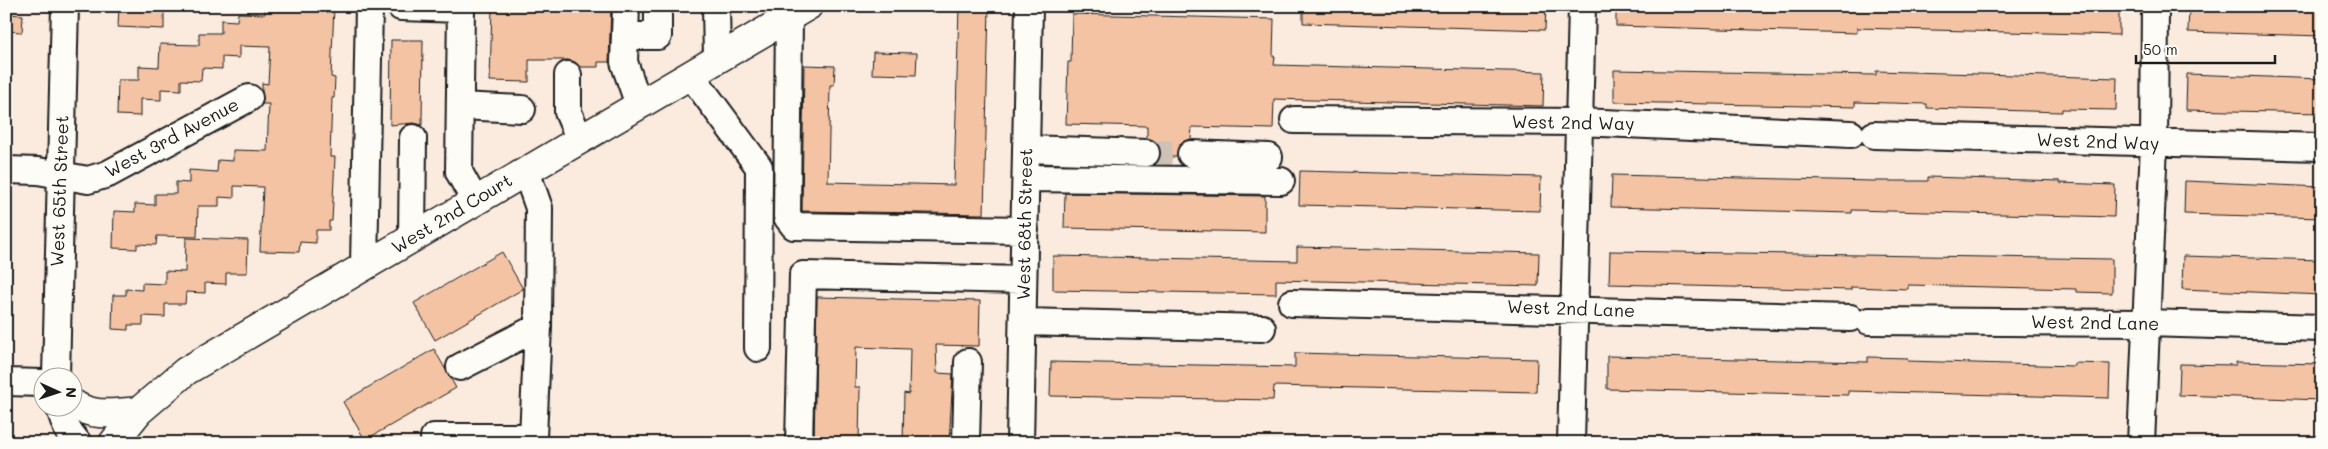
<svg xmlns="http://www.w3.org/2000/svg" width="2328" height="449" font-family="Mali,sans-serif">
<rect width="100%" height="100%" fill="#faebde"/>
<filter id="ink" filterUnits="userSpaceOnUse"><feTurbulence type="fractalNoise" baseFrequency=".02" numOctaves="2"/><feDisplacementMap in="SourceGraphic" scale="10" xChannelSelector="R" yChannelSelector="G"/><feConvolveMatrix kernelMatrix="1 2 1 2 8 2 1 2 1" color-interpolation-filters="sRGB"/></filter>
<g filter="url(#ink)">
<path fill="#f4c3a4" stroke="#1c1c1c" d="M119,6h45v23l-46,-2z
M265,6h69l-3,71 4,1 -1,20h-2l-2,59h5l-3,64h-3v9h-13v13l-16,-1 -1,10 -39,-1 3,-64 -29,-1v12l-15,-1v9h-21l-1,31 -40,-1 -1,9 -19,-1v5l-24,-1 1,-37 21,1v-8l20,1v-11h21v-12l13,1v-13l28,2 1,-12 15,1v-11l34,1 2,-47h-7v-21l6,1 2,-37 -31,-1v12l-17,-1v12l-20,-1 -1,13 -20,-1v10l-20,-1v11l-21,-1v17l-23,-1 1,-35h21v-14l20,1 1,-23 39,1v-12h22v-13l16,1 1,-8 27,1z
M492,6h119l-2,56h-11v5h-18l-5,-5 -7,-2h-39v22l-39,-1z
M959,6h30l-5,208 -182,-3 2,-146 31,1 -1,19h-4l-2,97 126,3z
M1303,6h243l-1,24 -242,-7z
M1616,6h503v29l-262,-7v5l-241,-7z
M2189,6h133v30l-134,-4z
M6,14l17,1 -1,17 -16,-1z
M1072,14l202,5 -1,38h2l-1,8 270,7 -1,34 -269,-7 -1,30 -81,-2 -1,12 -7,2 -5,5 -2,11h-17l-1,-11 -6,-6 -6,-2v-12l-81,-2 2,-62h3z
M391,40h32l-1,85 -8,-2 -24,2z
M873,52l44,1 -1,22 -44,-1z
M1614,70l262,5v-4l241,7 -1,32 -54,-1v3l-135,-4v-4l-72,-2v5l-241,-5z
M2187,74l135,5v34l-136,-3z
M1300,171l241,6 -1,34 -241,-6z
M1612,175l261,6h55v-4l132,4v2l55,2 -1,32 -262,-7v3l-241,-6z
M2185,181l137,6v31l-138,-4z
M1065,193l200,3v36l-201,-4z
M186,238l62,2 -1,33h-21v11l-21,-1v10l-19,-1 -1,12h-20v13l-22,-1v9h-15v5l-16,-1 1,-34h13v-6l16,1v-7l23,1v-13l20,1z
M1297,247l242,6 -1,33 -262,-6v14l-223,-4v-34l244,5z
M1610,251l502,8v34l-36,-1v-3l-168,-4v4l-57,-2v3l-242,-6z
M502,252l21,37 -88,51 -21,-37z
M2183,256l139,4v35l-140,-6z
M817,297l163,4 -1,45 -43,-1 1,28 16,1 -4,69h-46l1,-50 5,1 1,-45 -54,-2 -1,40h5l-1,56h-45z
M434,349l22,39 -91,52 -22,-38z
M1295,353l242,6 -1,33 -262,-6 -1,14 -223,-4 1,-34 244,5z
M1607,356l261,6v-5l40,1 -1,3 167,5v-3l36,1 -1,34 -261,-7v4l-241,-6z
M2236,362l86,2v36l-143,-5 1,-31 56,1z"/>
<g fill="none" stroke-linecap="round" stroke-linejoin="round">
<path stroke="#cec2b7" stroke-width="26" stroke-dasharray="26 13" stroke-linecap="butt" d="M1146,153l45,1"/>
<defs>
<path id="minor" d="M461,6l-2,166 16,29
M626,6l-2,56 15,43
M716,6l1,53
M401,7l60,2
M789,17l-2,200 7,9 231,4
M625,36h33v-30
M568,75v37l12,28
M691,75l68,92 -1,181
M460,106l62,3
M1294,120l286,2 271,12
M1874,135l448,12
M1026,149l120,4
M1191,154l78,3
M6,170l32,1 50,9 20,-6 141,-76
M1026,178l255,3
M412,238l1,-100
M364,266l5,-260
M1292,303l558,15
M1869,321l276,2 177,5
M1023,322l239,6
M460,367l78,-40
M56,376l9,-370
M6,382l36,1
M59,406l8,23 11,14
M434,437h99l5,-110 1,-119 -13,-37
M799,443l4,-168 220,5
M966,443l2,-81
M1020,443l9,-437
M1571,443l11,-437
M2141,443l13,-299 1,-138"/>
<path id="major" d="M72,403c20,15 43,10 67,8
M113,443l26,-32 47,-40 622,-365"/>
</defs>
<use href="#minor" stroke="#1c1c1c" stroke-width="30"/>
<use href="#major" stroke="#1c1c1c" stroke-width="31"/>
<use href="#minor" stroke="#fdfcf7" stroke-width="26"/>
<use href="#major" stroke="#fdfcf7" stroke-width="28"/>
</g>
</g>
<g text-anchor="middle" stroke-width="4.5" stroke-linejoin="round" paint-order="stroke">
<g font-size="18" fill="#1c1c1c" stroke="#fdfcf7">
<text transform="translate(1573 123) rotate(1)" y="6">West 2nd Way</text>
<text transform="translate(172 138) rotate(-28)" y="6">West 3rd Avenue</text>
<text transform="translate(2098 142) rotate(2)" y="6">West 2nd Way</text>
<text transform="translate(60 191) rotate(-88)" y="6">West 65th Street</text>
<text transform="translate(452 214) rotate(-31)" y="6">West 2nd Court</text>
<text transform="translate(1025 224) rotate(-89)" y="6">West 68th Street</text>
<text transform="translate(1571 309) rotate(2)" y="6">West 2nd Lane</text>
<text transform="translate(2095 323) rotate(1)" y="6">West 2nd Lane</text>
</g>
</g>
<rect width="2328" height="449" fill="none" stroke="#fdfcf7" stroke-width="25"/>
<rect x="12" y="12" width="2303" height="424" fill="none" stroke="#1c1c1c" stroke-width="2" filter="url(#ink)"/>
<g transform="translate(58 392) rotate(93)"><circle r="24" fill="#fdfcf7" stroke="#a3a29f"/>
<path d="M0-4L9 19L0 12L-9 19Z" fill="#1c1c1c"/>
<text y="-8" font-size="14" font-weight="bold" text-anchor="middle" fill="#1c1c1c">N</text>
</g>
<path d="M2136 55v8h139v-8" fill="none" stroke="#1c1c1c" stroke-width="2.5"/>
<text x="2143" y="55" font-size="15" fill="#1c1c1c" stroke="#fdfcf7" stroke-width="4" paint-order="stroke">50 m</text>
</svg>
